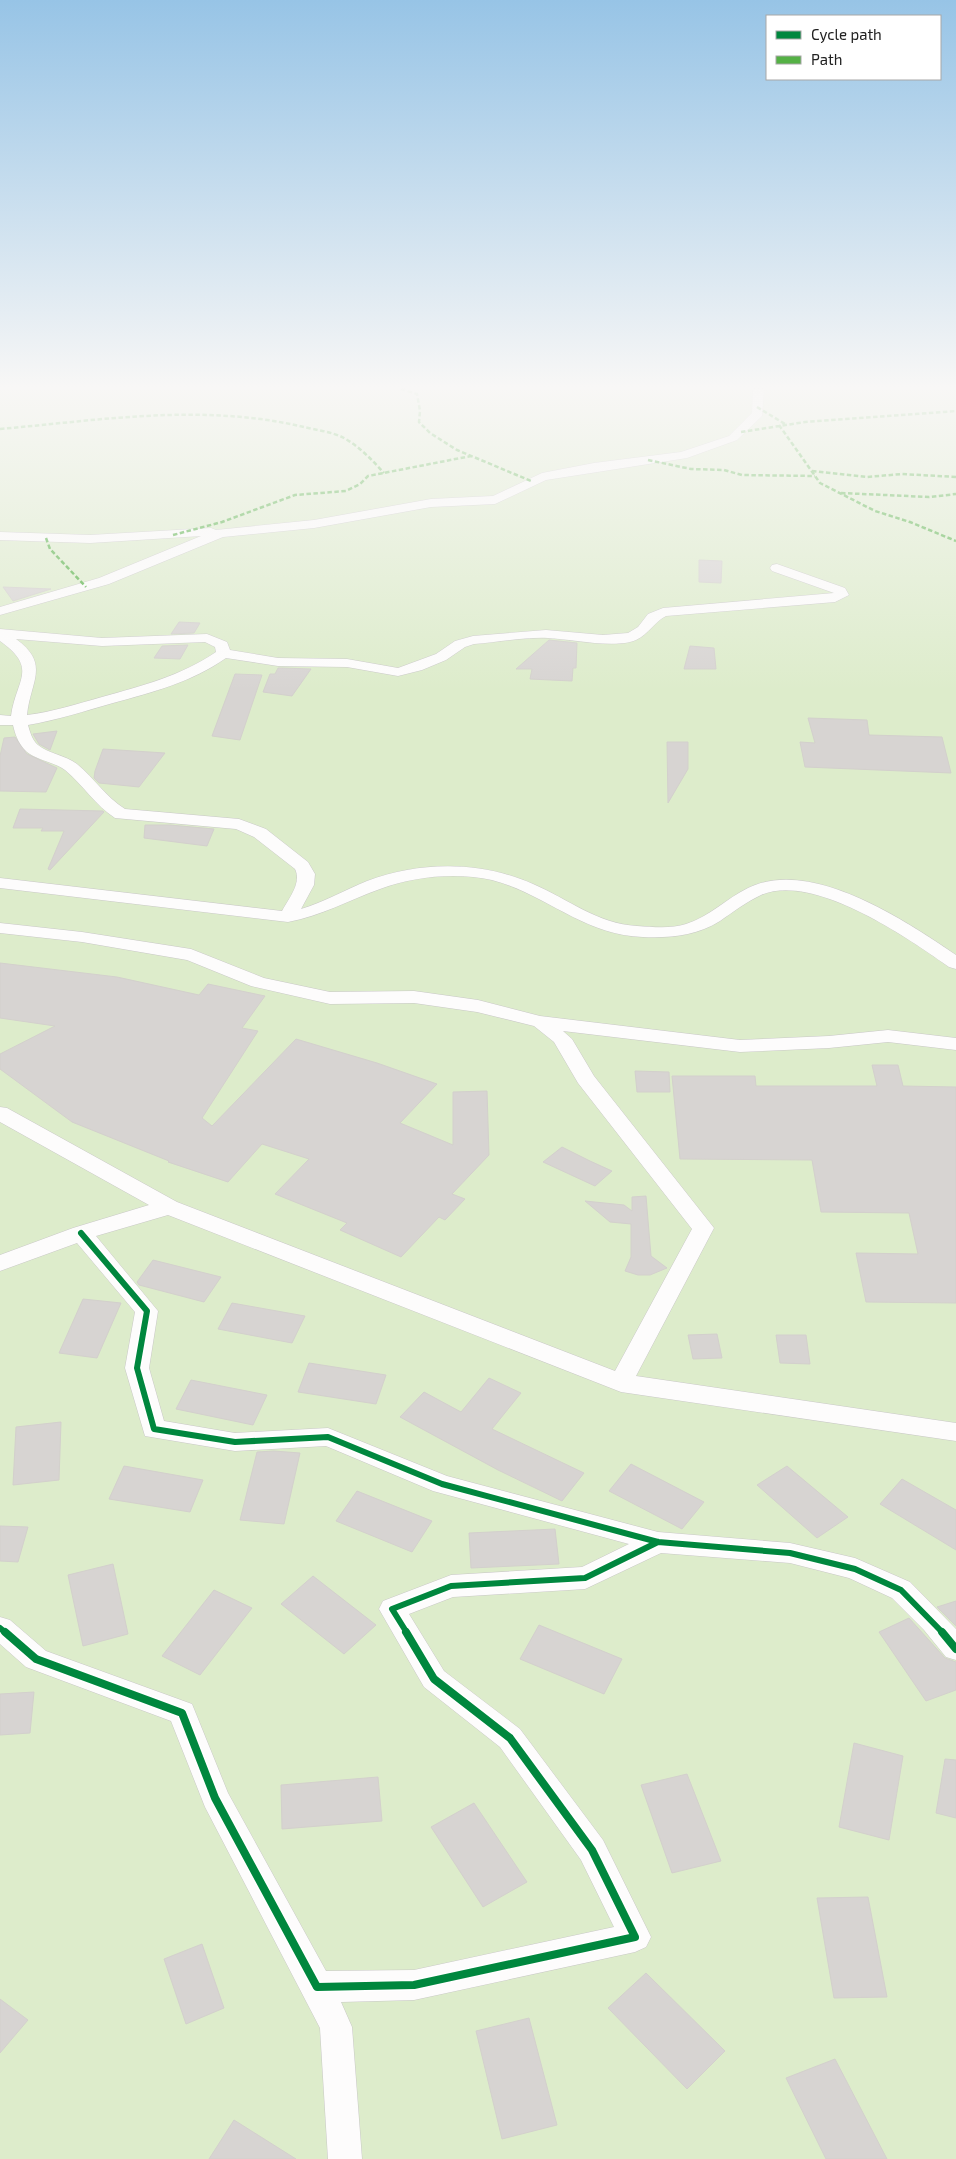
<svg xmlns="http://www.w3.org/2000/svg" width="956" height="2159" font-family="'Exo 2',sans-serif">
<rect width="100%" height="100%" fill="#f0eeeb"/>
<path fill="#ddeccb" d="M0,389h956v1770h-956z"/>
<path fill="#d7d4d2" stroke="#d3d0cc" d="M699,560l23,1 -1,22 -22,-1z
M3,587l48,2 -38,12z
M179,622l21,1 -6,10 -23,1z
M549,640l28,3 -1,25h-3l-1,13 -42,-2 2,-10h-16z
M188,645l-8,14 -26,-1 8,-12z
M690,646l24,2 2,21h-32z
M278,668h4l29,1 -19,27 -29,-4 7,-18h5z
M235,674l27,1 -22,65 -28,-4z
M808,718l59,2 2,15 73,2 9,36 -146,-6 -5,-25 15,1z
M57,731l-7,19 -11,-6 -6,-10z
M15,737l12,17 30,14 -11,24 -46,-1v-35l4,-18z
M667,742h21v27l-20,34z
M103,749l62,4 -26,34 -40,-4 -5,-5 1,-7z
M20,809l83,2 1,1 -54,58 -2,-1 16,-38h-23l2,-3h-30z
M145,825h25l44,4 -7,17 -63,-8z
M0,963l117,14 82,18 9,-11 57,12 -23,32 16,3 -56,87 10,8 84,-87 81,24 60,21 -37,39 53,22v-53l34,-1 2,64 -37,39 13,5 -20,21 -6,-3 -38,40 -61,-27 7,-7 -72,-29 34,-35 -47,-15 -34,38 -60,-20 1,-1 -97,-39 -72,-53v-15l55,-28 -55,-8z
M872,1065h26l5,21 53,1v216l-90,-1 -10,-49 62,1 -9,-41 -88,-1 -9,-52 -132,-1 -8,-83h83l1,10h121z
M635,1071l34,1 1,20h-33z
M562,1147l28,14 22,10 -17,15 -52,-24z
M646,1196l5,60 16,12 -17,7h-12l-13,-4 6,-14v-33l-21,-2 -25,-21 39,4 8,6v-14z
M153,1260l68,17 -17,25 -65,-17 -2,-3z
M83,1299l38,4 -24,55 -38,-5z
M232,1303l73,13 -13,27 -74,-14z
M717,1334l5,24 -29,1 -5,-24z
M776,1335h30l4,29 -30,-1z
M309,1363l77,12 -10,29 -78,-12z
M489,1378l32,15 -29,36 92,44 -22,28 -64,-31 -98,-53 24,-25 37,20z
M191,1380l76,15 -14,30 -77,-16z
M61,1422l-2,58 -46,5 3,-58z
M274,1451l26,2 -16,71 -44,-4 17,-68z
M631,1464l73,38 -22,27 -73,-38z
M124,1466l79,14 -13,32 -81,-13z
M787,1466l61,51 -31,21 -60,-53z
M902,1479l54,31v40l-76,-46z
M357,1491l75,30 -20,31 -76,-31z
M0,1526l28,1 -10,35 -18,-1z
M555,1529l4,35 -88,4 -2,-35z
M113,1564l15,70 -45,12 -15,-71z
M313,1576l63,49 -32,29 -63,-50z
M214,1590l38,18 -52,67 -38,-19z
M956,1601v25l-19,-19z
M909,1618l36,40 11,4v28l-30,11 -47,-69z
M539,1625l83,34 -18,35 -84,-35z
M34,1692l-4,41 -30,2v-41z
M854,1743l49,13 -14,84 -50,-13z
M945,1759l11,1v58l-20,-5z
M687,1774l34,87 -49,12 -31,-88z
M378,1777l4,44 -100,8 -1,-44z
M474,1803l53,79 -44,25 -52,-80z
M868,1897l19,100 -53,1 -17,-100z
M202,1944l22,64 -38,16 -22,-65z
M646,1973l79,78 -38,38 -79,-81z
M0,1999l28,21 -28,33z
M529,2018l28,107 -55,14 -26,-108z
M835,2059l52,100h-61l-40,-81z
M234,2120l62,39h-87z"/>
<g fill="none" stroke-linecap="round" stroke-linejoin="round">
<defs>
<path id="street" d="M753,389h11l-2,27 -25,24 -50,18 -141,22 -51,24 -64,3 -117,21 -91,9 -114,47 -109,31v-8l99,-29 102,-42 -111,7 -90,-3v-8l90,3 121,-7 5,2 98,-10 117,-21 62,-3 49,-23 52,-10 87,-11 48,-16 23,-23z
M777,564l68,24 4,7 -14,7 -169,14c-12,6 -17,18 -30,24 -21,9 -65,-1 -88,-2 -24,-1 -50,4 -74,6l-9,3 -19,13 -24,10 -24,6 -51,-9 -69,-1 -52,-8c-34,24 -73,34 -113,45 -28,8 -56,17 -85,22 2,7 4,15 10,20 11,9 27,10 39,19 17,14 29,33 48,45l114,10 27,10 42,33 7,12 -1,11 -13,24c23,-7 44,-19 66,-28 54,-20 114,-20 166,3 35,15 65,40 104,42 16,1 34,3 49,-2 23,-7 41,-26 62,-36 63,-31 158,33 208,67v14l-7,-2c-41,-29 -136,-95 -188,-72 -15,7 -28,17 -41,26 -24,15 -50,17 -77,16 -60,-2 -97,-43 -151,-57 -35,-8 -78,-4 -112,9 -31,11 -59,27 -92,33l-288,-34v-10l282,33c7,-13 20,-28 13,-42l-41,-32 -18,-8 -121,-11c-20,-13 -32,-33 -50,-48 -12,-9 -32,-10 -41,-21 -6,-7 -9,-15 -11,-24h-13v-10l11,1c5,-37 28,-47 -11,-75v-12l102,9 105,-4 20,8 3,8 48,8 69,1 51,9 38,-14 19,-13 18,-5 73,-6 57,5 25,-2 10,-6 10,-13 15,-6 171,-15 -62,-22 -2,-3 2,-3zM16,639l86,7 103,-4 10,5 1,5c-35,24 -75,34 -114,45 -25,7 -50,15 -75,18 3,-33 24,-51 -11,-76z
M0,923l82,9 109,17 73,29 66,14 84,-1 64,9 62,16 200,24 89,-4 59,-6 68,8v12l-68,-8 -59,6 -89,4 -177,-21 9,8 22,37 120,152 -78,148 320,47v18l-335,-49 -453,-177 -72,21 62,75 -9,57 15,53 71,12 93,-5 119,48 211,56 132,11 65,15 55,24 46,47v31l-10,-3 -22,-27 -32,-32 -43,-20 -59,-15 -129,-10 -76,36 -132,8 -44,17 35,57 76,58 83,111 48,97 -5,10 -11,5 -221,48 -73,2 11,25 10,132h-34l-8,-131 -115,-221 -34,-86 -145,-54 -26,-23v-27l10,3 36,31 146,53 36,89 98,178 88,-1 200,-43 -33,-67 -81,-113 -76,-60 -45,-78 4,-8 68,-26 131,-8 47,-23 -196,-53 -107,-45 -91,5 -90,-15 -20,-68 10,-56 -58,-69 -77,28v-16l73,-27 76,-23 -149,-83v-15l7,1 170,94 438,169 77,-142 -114,-146 -24,-41 -20,-16 -57,-14 -63,-9 -84,1 -79,-18 -64,-26 -105,-18 -82,-9z"/>
</defs>
<use href="#street" stroke="#c9c8c7" stroke-width="1"/>
<use href="#street" fill="#fdfcfc" fill-rule="evenodd"/>
<path stroke="#55b145" stroke-width="2.5" stroke-dasharray="4.5 2.5" stroke-linecap="butt" d="M401,389l16,5 3,17 -1,11 11,11 27,17 74,31
M757,407l28,17
M779,425l41,58 55,28 35,11 46,19
M0,429c101,-9 203,-26 304,-2 12,3 29,5 40,11 16,9 28,22 40,35
M741,432l64,-10 151,-11
M648,460l43,9 33,1 18,5 73,1
M812,471l55,6 35,-3 54,3
M841,493l88,4 27,-3
M173,535l49,-13 73,-27 51,-4 14,-7 8,-8 103,-20
M46,538l4,11 36,38"/>
<defs>
<path id="cycleway-far1" d="M81,1233l66,78 -10,57 17,61 81,13 93,-5 114,47 216,58 132,11 65,16 46,21 42,43
M0,1628l6,5
M407,1633l-15,-24 59,-23 134,-8 73,-36"/>
<path id="cycleway" d="M5,1632l31,27 146,54 33,85 102,189 97,-2 221,-48 -43,-87 -82,-112 -76,-59 -28,-47
M942,1632l14,17"/>
</defs>
<use href="#cycleway-far1" stroke="#fff" stroke-width="9"/>
<use href="#cycleway" stroke="#fff" stroke-width="11"/>
<use href="#cycleway-far1" stroke="#00873e" stroke-width="6"/>
<use href="#cycleway" stroke="#00873e" stroke-width="8"/>
</g>
<linearGradient id="sky" x2="0" y2="1"><stop stop-color="#97c4e6"/><stop offset="0.56" stop-color="#f8f7f6"/><stop offset="1" stop-color="#f8f7f6" stop-opacity="0"/></linearGradient>
<rect width="956" height="691" fill="url(#sky)"/>
<rect x="766" y="15" width="175" height="65" fill="#ffffff" stroke="#a7a7a7"/>
<rect x="776" y="31" width="25" height="8" fill="#00873e" stroke="#a7a7a7"/>
<text x="811" y="40" font-size="15" fill="#222222">Cycle path</text>
<rect x="776" y="56" width="25" height="8" fill="#55b145" stroke="#a7a7a7"/>
<text x="811" y="65" font-size="15" fill="#222222">Path</text>
</svg>
